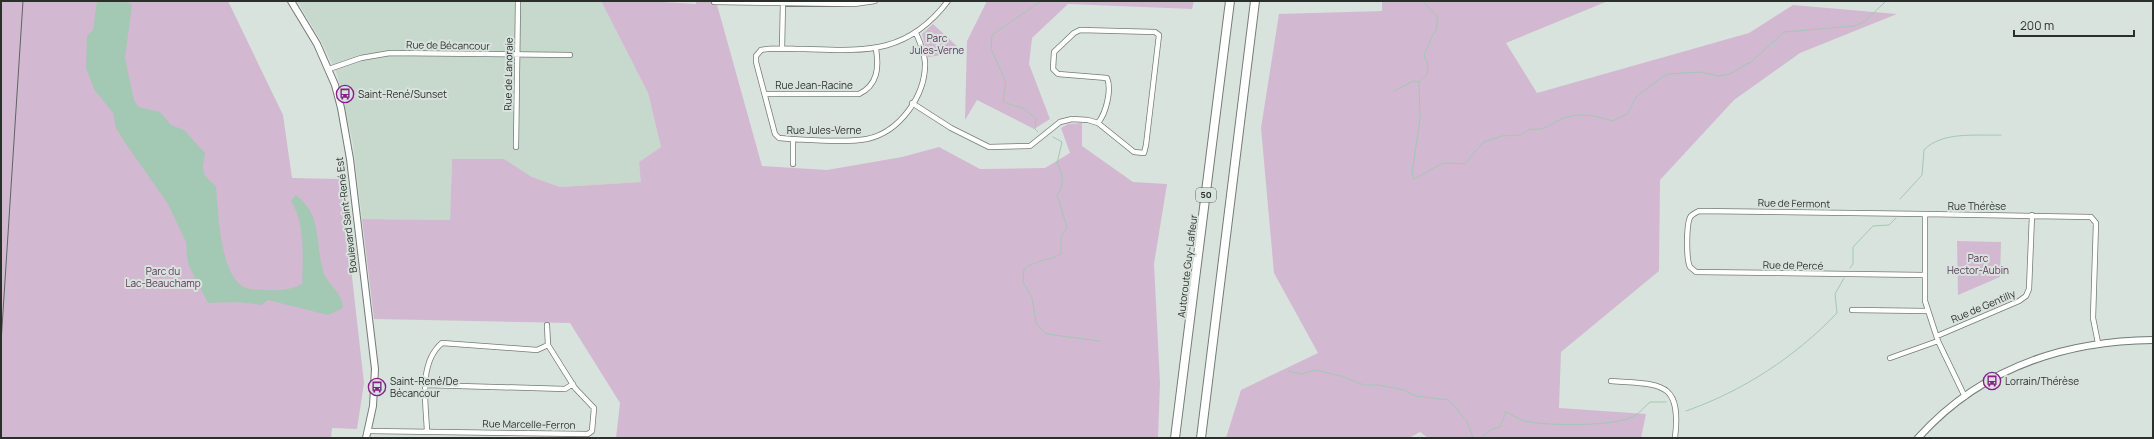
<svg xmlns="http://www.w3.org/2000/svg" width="2154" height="439" font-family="Manrope,sans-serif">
<rect width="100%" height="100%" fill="#d9e3dd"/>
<path fill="#c7d8cd" d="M297,1h304l47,92 13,54 -22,15 3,20 -82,5 -28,-10 -28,-18h-52l-2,61 -88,-1 -9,-75 -16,-70 -16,-33z"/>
<path fill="#d2b9d1" d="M1,1h227l55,114 9,63 49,1 23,204 -7,46 -25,-1 -1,10h-330z
M601,1h45l50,3v-3h20l46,165 65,4 75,-13 37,-10 41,22 65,-1 25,-15 -9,-25 7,-4 14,-1v23l51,36 34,2 -13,80 6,119 -2,55h-542l4,-35 -50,-80 -196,-4 -12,-100 88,1 2,-61h52l28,18 28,10 81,-5 -2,-20 22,-15 -13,-54z
M987,1h207l-2,8 -124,-5 -36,34 -3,26 21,55 -16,10 -57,-29 -12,20 2,-79z
M1382,1h226l-102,42 31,50 212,-60 44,-28 104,9 -97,39 -66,47 -74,80 -1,91 -98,81 -2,56 87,6 -5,24h-213l-8,-6 -11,6h-183l15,-48 77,-37 -44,-80 -13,-145 18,-114 103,-3z
M933,24l26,24v5l-31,4 -6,-23z
M1957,241l44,1 -1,35 -42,18z"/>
<path fill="#a3c8b3" d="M97,1h25l10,3 -7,54 9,43 5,6 21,5 11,13 13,5 21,23c-3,19 -4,21 11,33 2,24 4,86 26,100 7,5 16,3 24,4 15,0 22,1 36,-6 1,-25 3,-62 -11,-83l5,-6c22,18 20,34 24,61 1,6 2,12 4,18 6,12 19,20 19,34l-15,7 -60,-15 -7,5 -23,-3 -30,1 -20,-39 -2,-22 -18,-38 -44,-63 -8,-13 -3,-15 -19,-24 -8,-21 1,-32 6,-6z"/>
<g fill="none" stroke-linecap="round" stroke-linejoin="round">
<path stroke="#a3c8b3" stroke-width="1" d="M1419,82l1,37 -8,54 2,6 29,-16 22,1 18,-22 19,-6 18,-1 10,-6c19,3 25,-11 41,-13 15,-3 28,1 42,5l14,-7 10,-18 25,-19 7,-3 31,-2 19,4 11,-2 16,-10 4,-1 34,-31 70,-6 10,-4 22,-21
M1394,91l19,-10 6,1 8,-8 1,-9 -4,-10 9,-21 3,-3 2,-13 -15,-17
M1038,132l-3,-3 1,-11 -14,-10 -19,-6 3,-20 -15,-33 1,-14 49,-34
M1053,137l9,5 -5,21c6,12 8,20 0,32l10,32 -6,10v17c-13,7 -25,6 -37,15l-1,13 9,16 4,25 10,11 54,7
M1900,199l22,-24 2,-25c18,-19 52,-14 77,-15
M1850,268l3,-4v-17l20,-21 16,-1 7,-7
M1288,371l14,3 13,-4 26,6 23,9h15l25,5 11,6 34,4 18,21 6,17h3
M1686,411c57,-20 109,-54 151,-98l-2,-19 9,-16
M1481,438l11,-9 8,-2 6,-15c6,3 13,7 19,9 21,5 90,6 109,-5 6,-3 11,-10 16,-14h16"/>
<defs>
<path id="street" d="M714,2l140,2 21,-3
M916,33c4,9 8,18 9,29 1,33 -25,70 -58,77 -21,4 -55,1 -76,0l-12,-1 -4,-4 -19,-72v-6l5,-6c13,-3 30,-1 43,-1 61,2 103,6 144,-48
M782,49l1,-48
M329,69l32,-11 29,-5 180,2
M765,94h94c19,-9 20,-27 17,-45
M912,103l39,25 38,19 41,-1 30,-24 12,-3 16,1 10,3 36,29 10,1 2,-8 13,-110 -4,-3 -75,-2 -6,3 -20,19 -1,17 5,5 49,4c5,12 -1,35 -9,45
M516,147l2,-146
M793,164v-25
M1924,275l-228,-3 -6,-5c-4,-8 -4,-45 1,-51 2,-2 6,-4 8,-5l226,3
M1852,310l76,1
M1937,336l82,-35 7,-5 3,-7 3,-74
M1890,358l48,-17
M1611,381c48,4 71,-2 64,57
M425,385l140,4 8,-5
M1965,397l-27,-56 -13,-40v-87l166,3 5,6 -3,95 5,25
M368,431l220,3 4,-3 2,-23 -19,-20 -27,-43 -1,-20
M427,431c-1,-27 -9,-68 15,-88l95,7 11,-5"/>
<path id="secondary" d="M291,1l26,43 18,41 6,23 9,51 25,210 -2,37 -7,32
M1918,438c62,-69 145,-97 235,-98"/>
<path id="highway" d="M1175,438l55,-437
M1201,438l54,-437"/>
</defs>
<use href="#street" stroke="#727c76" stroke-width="6"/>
<use href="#secondary" stroke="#727c76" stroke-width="8"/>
<use href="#highway" stroke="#727c76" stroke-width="10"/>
<use href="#street" stroke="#fff" stroke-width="4.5"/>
<use href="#secondary" stroke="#fff" stroke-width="6"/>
<use href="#highway" stroke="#fff" stroke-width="8"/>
<path stroke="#5e6460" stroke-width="1" d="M1,343l22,-342"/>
</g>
<defs>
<symbol id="bus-ring" viewBox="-11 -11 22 22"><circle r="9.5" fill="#d9e3dd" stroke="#862088" stroke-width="1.5"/><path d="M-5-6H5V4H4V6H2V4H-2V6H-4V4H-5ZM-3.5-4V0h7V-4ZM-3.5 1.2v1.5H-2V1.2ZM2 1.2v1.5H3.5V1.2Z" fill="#862088"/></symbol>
</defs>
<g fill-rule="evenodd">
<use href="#bus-ring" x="335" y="84" width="20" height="20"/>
<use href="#bus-ring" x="1982" y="371" width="20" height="20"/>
<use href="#bus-ring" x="367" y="377" width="20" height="20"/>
</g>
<g text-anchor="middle" stroke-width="4" stroke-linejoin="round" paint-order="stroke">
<rect fill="#d9e3dd" stroke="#5f6561" stroke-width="1" x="1196" y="188" width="20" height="14" rx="3"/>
<g font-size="9" font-weight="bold" fill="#2b2f2c">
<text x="1206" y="198">50</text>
</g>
<g font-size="10" fill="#5a345a" stroke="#d9e3dd">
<text x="937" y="42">Parc<tspan x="937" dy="12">Jules-Verne</tspan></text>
<text x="1978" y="262">Parc<tspan x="1978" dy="12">Hector-Aubin</tspan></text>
<text x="163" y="275">Parc du<tspan x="163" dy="12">Lac-Beauchamp</tspan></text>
</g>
<g font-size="10" fill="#2b2f2c" stroke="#d9e3dd">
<text transform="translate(448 45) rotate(1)" y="4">Rue de Bécancour</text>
<text transform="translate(508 74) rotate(-89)" y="4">Rue de Lanoraie</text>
<text x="814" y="89">Rue Jean-Racine</text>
<text x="824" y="134">Rue Jules-Verne</text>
<text transform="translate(1794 203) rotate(1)" y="4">Rue de Fermont</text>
<text x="1977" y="210">Rue Thérèse</text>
<text transform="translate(346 215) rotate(-97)" y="4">Boulevard Saint-René Est</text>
<text transform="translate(1793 265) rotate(1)" y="4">Rue de Percé</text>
<text transform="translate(1187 266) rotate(-83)" y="4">Autoroute Guy-Lafleur</text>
<text transform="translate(1983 306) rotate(-23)" y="4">Rue de Gentilly</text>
<text transform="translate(529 424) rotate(1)" y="4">Rue Marcelle-Ferron</text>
</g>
<g font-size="10" fill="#2b2f2c" stroke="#d9e3dd" text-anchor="start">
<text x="358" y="98">Saint-René/Sunset</text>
<text x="390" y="385">Saint-René/De<tspan x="390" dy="12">Bécancour</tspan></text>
<text x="2005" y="385">Lorrain/Thérèse</text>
</g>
</g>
<rect width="2154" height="439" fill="none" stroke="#2b2f2c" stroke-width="4"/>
<path d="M2014 30v6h120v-6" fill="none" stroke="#2b2f2c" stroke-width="2"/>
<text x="2020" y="30" font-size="12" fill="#2b2f2c" stroke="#d9e3dd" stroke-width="3" paint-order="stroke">200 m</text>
</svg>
